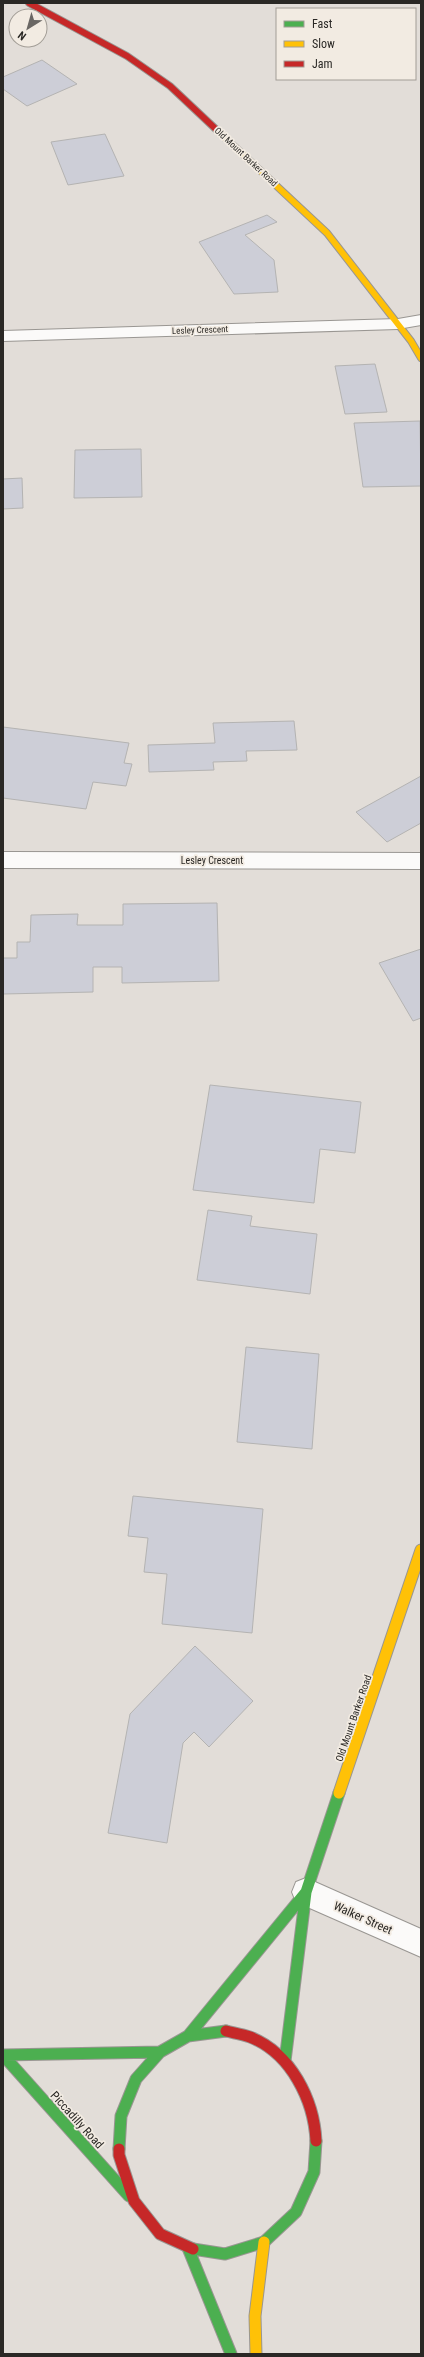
<svg xmlns="http://www.w3.org/2000/svg" width="424" height="2357" font-family="'Roboto Condensed',sans-serif">
<rect width="100%" height="100%" fill="#e2ddd8"/>
<path fill="#cdced7" stroke="#b4b3b2" d="M42,60l35,24 -50,22 -24,-17v-12z
M105,134l19,42 -56,9 -17,-43z
M267,215l10,7 -32,13 29,25 4,32 -44,2 -35,-52z
M375,364l12,48 -42,2 -10,-48z
M420,421l1,65 -58,1 -9,-64z
M141,449l1,48 -68,1 1,-48z
M22,478l1,30 -20,1v-30z
M294,721l3,29 -51,1 1,10 -34,1 1,8 -65,2 -1,-27 67,-2 -2,-20z
M3,727l126,16 -5,20 8,1 -6,22 -33,-4 -7,27 -83,-11z
M421,776v47l-34,19 -31,-30z
M217,903l2,78 -97,2v-16h-29v25l-90,2v-36h14v-16h13l1,-27 47,-1 -1,11h46v-21z
M421,949v69l-8,3 -34,-58z
M210,1085l151,17 -6,51 -35,-4 -6,54 -121,-13z
M208,1210l44,6 -2,10 67,8 -7,60 -113,-14z
M246,1347l73,7 -7,95 -75,-7z
M133,1496l130,13 -11,124 -90,-9 5,-50 -23,-2 4,-34 -20,-2z
M195,1646l58,55 -44,46 -15,-15 -11,11 -16,100 -59,-10 22,-119z"/>
<g fill="none" stroke-linecap="round" stroke-linejoin="round">
<defs>
<path id="street" d="M421,315v10l-23,4 -395,12v-10l395,-12z
M3,852l418,1v16l-418,-1z
M306,1878l115,51v28l-125,-55 -4,-10 4,-10z"/>
<path id="fast" d="M188,2036l118,-144
M3,2055l126,141
M3,2055l157,-3
M285,2061l21,-169 33,-99
M119,2149l2,-33 15,-37 24,-27 28,-16 38,-5
M188,2248l43,106
M193,2249l32,5 39,-12 32,-30 18,-40 2,-31"/>
<path id="slow-far1" d="M221,134l106,99 84,108 10,17"/>
<path id="slow" d="M339,1793l82,-243
M256,2354l-1,-38 9,-74"/>
<path id="jam-far1" d="M29,3l98,53 43,30 51,48"/>
<path id="jam" d="M226,2031c8,2 16,3 24,6 41,16 64,63 66,104
M119,2149v6l15,46 26,33 33,15"/>
</defs>
<use href="#street" stroke="#999692" stroke-width="2"/>
<use href="#fast" stroke="#999692" stroke-width="13"/>
<use href="#slow-far1" stroke="#999692" stroke-width="8"/>
<use href="#slow" stroke="#999692" stroke-width="13"/>
<use href="#jam-far1" stroke="#999692" stroke-width="8"/>
<use href="#jam" stroke="#999692" stroke-width="13"/>
<use href="#street" fill="#fbfaf9" fill-rule="evenodd"/>
<use href="#fast" stroke="#4caf50" stroke-width="11"/>
<use href="#slow-far1" stroke="#ffc107" stroke-width="6"/>
<use href="#slow" stroke="#ffc107" stroke-width="11"/>
<use href="#jam-far1" stroke="#c62828" stroke-width="6"/>
<use href="#jam" stroke="#c62828" stroke-width="11"/>
</g>
<g text-anchor="middle" stroke-width="3.5" stroke-linejoin="round" paint-order="stroke">
<g font-size="9" fill="#2a2825" stroke="#f2ebe2">
<text transform="translate(246 157) rotate(43)" y="3">Old Mount Barker Road</text>
<text transform="translate(200 330) rotate(-2)" y="3">Lesley Crescent</text>
</g>
<g font-size="10" fill="#2a2825" stroke="#f2ebe2">
<text x="212" y="864">Lesley Crescent</text>
<text transform="translate(353 1718) rotate(-71)" y="4">Old Mount Barker Road</text>
</g>
<g font-size="12" fill="#2a2825" stroke="#f2ebe2">
<text transform="translate(363 1918) rotate(24)" y="4">Walker Street</text>
<text transform="translate(77 2120) rotate(48)" y="4">Piccadilly Road</text>
</g>
</g>
<rect width="424" height="2357" fill="none" stroke="#2a2825" stroke-width="8"/>
<rect x="276" y="8" width="140" height="72" fill="#f2ebe2" stroke="#a29d96"/>
<rect x="284" y="21" width="20" height="6" fill="#4caf50" stroke="#a29d96"/>
<text x="312" y="28" font-size="12" fill="#2a2825">Fast</text>
<rect x="284" y="41" width="20" height="6" fill="#ffc107" stroke="#a29d96"/>
<text x="312" y="48" font-size="12" fill="#2a2825">Slow</text>
<rect x="284" y="61" width="20" height="6" fill="#c62828" stroke="#a29d96"/>
<text x="312" y="68" font-size="12" fill="#2a2825">Jam</text>
<g transform="translate(28 28) rotate(217)"><circle r="19" fill="#f2ebe2" stroke="#a29d96"/>
<path d="M0-3L7 15L0 10L-7 15Z" fill="#6a6764"/>
<text y="-6" font-size="11" font-weight="bold" text-anchor="middle" fill="#2a2825">N</text>
</g>
</svg>
